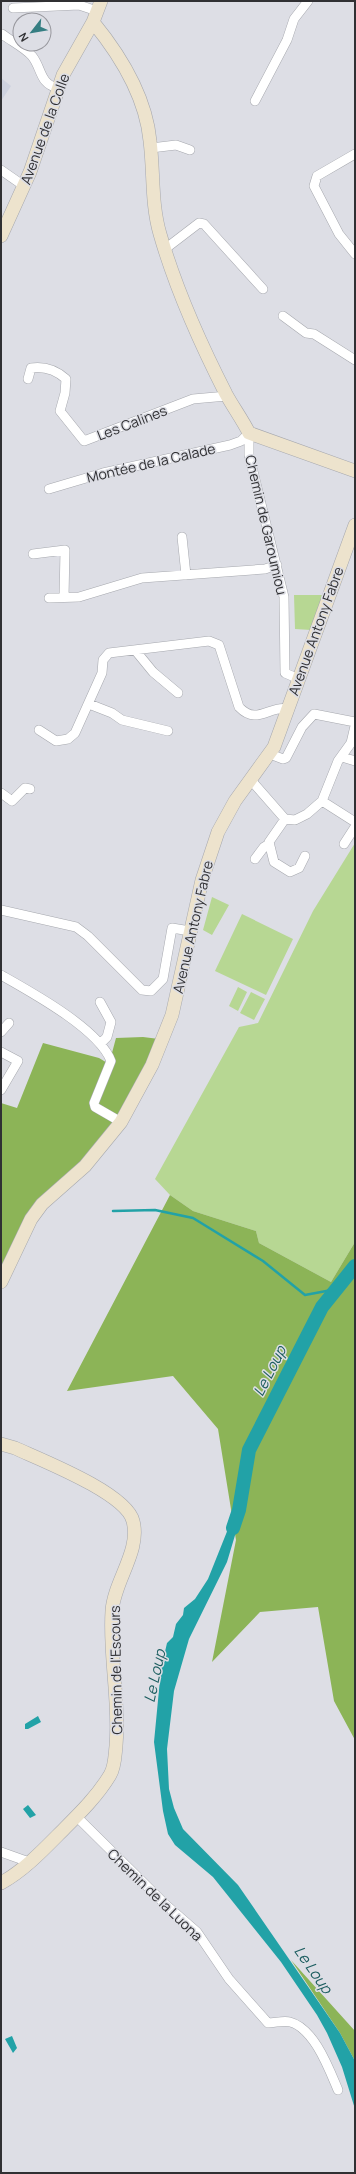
<svg xmlns="http://www.w3.org/2000/svg" width="356" height="2174" font-family="Manrope,sans-serif">
<rect width="100%" height="100%" fill="#dddee5"/>
<path fill="#ced2df" d="M1,78l10,8 -10,15z"/>
<path fill="#b7d793" d="M294,595h29l-12,35 -16,-1z
M355,843v399l-24,40 -72,-39 -3,-12 -63,-20 -23,-16 -15,-16 84,-152 19,-4 55,-112z
M212,897l17,8 -17,30 -9,-5z
M242,914l51,25 -27,56 -51,-24z
M238,987l9,5 -9,19 -9,-5z
M251,992l14,7 -11,21 -14,-7z"/>
<path fill="#8cb457" d="M143,1037l16,2 -6,19 -72,117 -54,46 -26,50v-168l16,5 26,-65 56,15 10,6 7,-26z
M170,1195l23,16 63,20 3,12 72,39 24,-40v498l-21,-39 -16,-94 -58,5 -48,50 24,-122 -18,-111 -45,-53 -106,15z
M291,1960l64,71v30l-15,-28z"/>
<path fill="#22a2a7" d="M236,1509l6,1v2l-15,50 -38,77 -15,52 -7,58 2,40 5,19 9,21 55,56 102,148 15,28v48l-13,-42 -15,-34 -10,-18 -36,-53 -68,-85 -38,-32 -7,-11 -5,-23 -9,-69 7,-73 6,-26 6,-6 3,-13 7,-9 1,-7 11,-9 13,-20z
M38,1716l3,6 -13,7h-3v-5z
M28,1805l8,10 -6,3 -7,-9z
M12,2036l5,12 -4,5 -8,-14z"/>
<g fill="none" stroke-linecap="round" stroke-linejoin="round">
<path stroke="#22a2a7" stroke-width="2.5" d="M113,1211l42,-1 38,8 70,43 42,34 32,-6"/>
<path stroke="#22a2a7" stroke-width="14" d="M233,1528l6,-18 10,-60 73,-143 33,-41"/>
<defs>
<path id="street" d="M13,8l66,-3 18,6
M2,34c9,7 22,13 30,22 10,12 7,28 26,32
M255,101l32,-61 7,-21 14,-18
M151,148l25,-3 14,5
M355,154l-38,22 -3,10 25,48 16,20
M1,170l23,16
M165,249l34,-26 5,1 59,65
M283,316l23,17 8,1 41,26
M28,379l3,-11c14,-2 25,2 35,11l-1,14 -5,18 24,30 109,-42 34,-3
M249,433v22l35,142 1,76 14,6
M49,489l54,-16 127,-28 11,-4 8,-8
M182,537l4,38
M33,554l32,-4 -1,47
M49,598l30,-1 63,-19 123,-9 12,-4
M135,650l18,22 25,21
M89,704l23,9 10,7 46,11
M39,730l17,11 12,-2 7,-6 27,-60 1,-13 6,-7 100,-12 10,4 20,62c18,19 30,-2 49,2
M270,754l13,5 3,-1 16,-31 12,-13 41,8
M342,757l13,4
M250,779l35,40 10,1 12,-6 15,-13 16,-40 13,-18 4,-17
M1,793l11,8 13,-13 5,1
M322,801l33,21
M285,819l-16,23 5,20 16,10 9,-4 6,-12
M344,844l11,-17
M255,859l9,-12 5,-3
M1,910l75,17 12,9 54,54 9,1 12,-12 9,-51 18,3
M1,975c30,17 98,54 110,86l-17,42 1,4 26,15
M100,1002l11,20 -4,15 -7,7
M1,1032l8,-9
M1,1052l17,9 -17,29
M76,1816l90,89 31,27 32,47 39,44c7,0 16,-3 22,-1 24,6 39,47 48,68
M1,1852l28,10"/>
<path id="secondary" d="M93,22c27,33 53,76 57,119 4,31 1,62 10,93 16,56 40,109 66,160 7,13 16,25 23,39l106,38
M1,236l29,-64 33,-97 30,-53 8,-21
M1,1282l30,-63 11,-15 43,-38 36,-44 31,-57 20,-50 30,-135 16,-48 17,-31 39,-54 81,-222
M1,1444l14,4c26,12 111,45 118,73 8,30 -19,60 -21,90 -3,45 8,90 4,135 -1,9 -1,21 -6,29 -12,20 -29,37 -45,53 -19,19 -40,42 -64,55"/>
</defs>
<use href="#street" stroke="#a6a8ae" stroke-width="10"/>
<use href="#secondary" stroke="#a6a8ae" stroke-width="14"/>
<use href="#street" stroke="#fff" stroke-width="9"/>
<use href="#secondary" stroke="#ede3cd" stroke-width="13"/>
</g>
<g text-anchor="middle" stroke-width="3" stroke-linejoin="round" paint-order="stroke">
<g font-size="14" fill="#303033" stroke="#dddee5">
<text transform="translate(45 129) rotate(-70)" y="5">Avenue de la Colle</text>
<text transform="translate(132 423) rotate(-21)" y="5">Les Calines</text>
<text transform="translate(151 463) rotate(-13)" y="5">Montée de la Calade</text>
<text transform="translate(266 525) rotate(77)" y="5">Chemin de Garoumiou</text>
<text transform="translate(316 631) rotate(-70)" y="5">Avenue Antony Fabre</text>
<text transform="translate(193 927) rotate(-77)" y="5">Avenue Antony Fabre</text>
<text transform="translate(116 1670) rotate(-91)" y="5">Chemin de l'Escours</text>
<text transform="translate(155 1895) rotate(44)" y="5">Chemin de la Luona</text>
</g>
<g font-size="15" font-style="italic" fill="#1d5e60" stroke="#dddee5">
<text transform="translate(270 1371) rotate(-63)" y="5">Le Loup</text>
<text transform="translate(155 1676) rotate(-78)" y="5">Le Loup</text>
<text transform="translate(313 1970) rotate(55)" y="5">Le Loup</text>
</g>
</g>
<rect width="356" height="2174" fill="none" stroke="#303033" stroke-width="4"/>
<g transform="translate(32 32) rotate(239)"><circle r="19" fill="#dddee5" stroke="#98989e"/>
<path d="M0-3L7 15L0 10L-7 15Z" fill="#357e82"/>
<text y="-6" font-size="11" font-weight="bold" text-anchor="middle" fill="#303033">N</text>
</g>
</svg>
